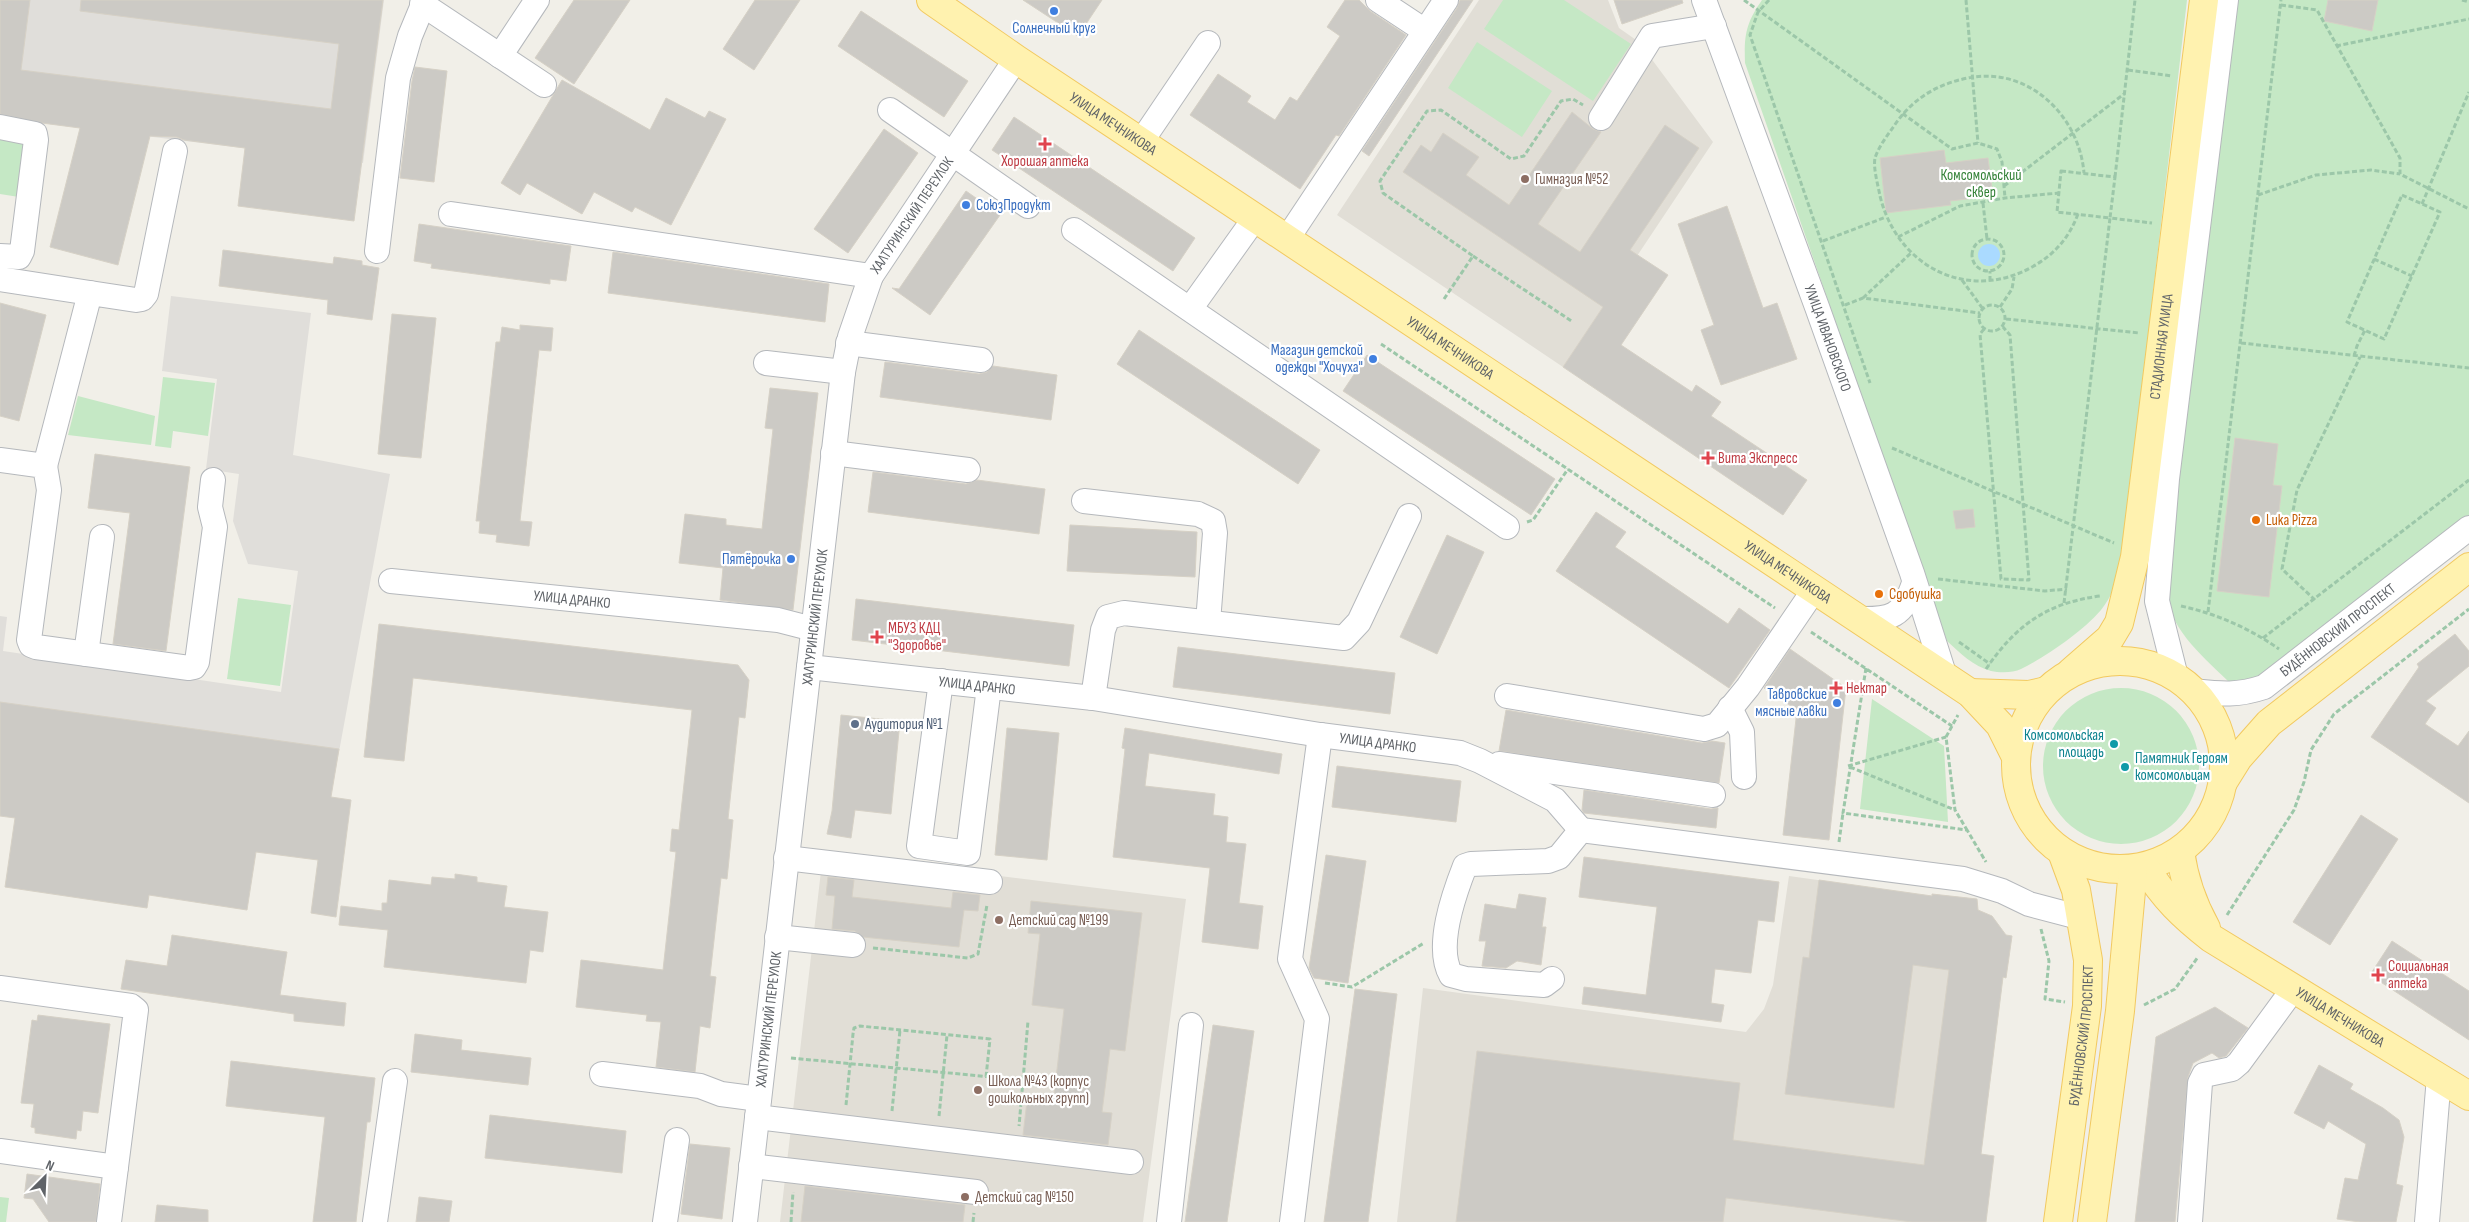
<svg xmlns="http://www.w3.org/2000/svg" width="2469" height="1222" font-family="'Sofia Sans Condensed',sans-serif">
<rect width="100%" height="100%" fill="#f1efe8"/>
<path fill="#e0deda" d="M0,0h384l-21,163 -363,-45z
M171,296l140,17 -18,142 97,19 -58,316 -332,-50v-124l7,1 -4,34 278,41 17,-121 -50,-7 -15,-43 6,-47 -33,-5 11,-90 -55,-8z"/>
<path fill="#e1ded6" d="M1479,0h129l11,28 20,14 74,100 -150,225 -226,-152z
M823,854l363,45 -43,323h-363z
M1789,876l143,20v-2l45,5 1,11 14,6 9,12 2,7 9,1 -6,42h-3l-22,176 5,68h-589l26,-234 323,44 18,-23 9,-24z"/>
<path fill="#c5e8c5" d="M1503,0h61l67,44 -38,57 -109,-72z
M1762,0h425l-66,569c-5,14 -10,29 -20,41 -19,22 -54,46 -80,59 -8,4 -21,4 -30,2 -18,-5 -31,-18 -44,-30l-202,-578c-1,-28 1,-40 17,-63z
M2235,0h234v517l-214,166 -24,1c-25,-25 -60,-52 -64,-89 -2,-9 0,-19 0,-28z
M1477,42l75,49 -30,46 -74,-49z
M0,136l27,4 -8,57 -19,-3z
M163,377l52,6 -7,53 -35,-5 -2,17 -16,-2z
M78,396l77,20 -4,29 -83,-10z
M238,598l53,7 -11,81 -53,-7z
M2043 766a78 78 0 1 1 156 0a78 78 0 1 1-156 0Z
M1872,699l72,47 4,76 -88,-13z
M0,1197l9,1 -3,24h-6z"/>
<path fill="#aadaff" d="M1978 255a11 11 0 1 1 22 0a11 11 0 1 1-22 0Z"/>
<path fill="#cccac5" stroke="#d6d1c6" d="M0,0h30l-9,70 310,39 8,-65 -259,-33 1,-11h302l-29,221 -116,-15 7,-58 -61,-8 -7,-3 -27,-1 -32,129 -68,-18 30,-119 -38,-5 -42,-9z
M574,0h56l-56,84 -39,-26z
M755,0h45l-46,70 -31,-21z
M1023,0h79l-24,36z
M1345,0h14l11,11 36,24 -67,101 -3,-1 -36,54 -110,-74 28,-41 33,22 -4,6 28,18 15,-23 7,4 43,-65 -13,-9z
M1460,0h13l-104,156 -7,-5 95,-143z
M1614,0h68l1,3 -61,21z
M2328,0h50l-6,31 -48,-10z
M861,11l107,70 -24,36 -106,-71z
M415,67l32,4 -13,111 -34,-4 12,-97z
M562,80l88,50 16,-32 39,20 4,-7 17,8 -55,106 -36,-18 -3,5 -38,-20 -12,22 -55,-31 -7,12 -19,-12z
M1572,112l21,17 8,3 -63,92 42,28 85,-127 34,23 -69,102 38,25 -47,70 71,47 4,-7 25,17 -10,14 96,64 -24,35 -220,-148 40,-60 -200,-135 18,-27 10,7 12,-19 36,24 -13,18 43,30z
M1014,117l181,121 -22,33 -181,-121z
M884,129l34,24 -70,100 -34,-24z
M1944,150l2,13 42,-5 5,38 -43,5 1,4 -65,8 -6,-55z
M966,191l34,24 -70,100 -38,-27 7,1z
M1727,206l36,102 14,-5 20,56 -76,26 -20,-55 13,-5 -36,-101z
M419,224l152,22 -5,35 -16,-2v5l-119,-16 1,-4 -18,-3z
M223,250l110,14 1,-7 28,4v4l17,3 -7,52 -45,-6 1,-14 -109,-14z
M613,252l216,32 -4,38 -217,-29z
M0,303l46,12 -27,106 -19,-5z
M392,314l44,4 -15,140 -43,-4z
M520,325l33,3 -2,23 -12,-1 -19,171 12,1 -3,24 -33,-4 1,-7 -18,-2 1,-12h-4l20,-179h4l2,-15 18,3z
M1139,330l181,120 -22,34 -181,-120z
M1367,355l188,124 -24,36 -188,-124z
M885,362l94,12 8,-2 6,-6 64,9 -6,45 -171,-23z
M770,388l48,5 -25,217 -73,-10 3,-32 -44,-5 6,-49 41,5v6l36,4 11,-100 -8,-1z
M2235,438l43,6 -5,41 9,1 -13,111 -52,-6z
M95,454l95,13 -24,184 -53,-7 17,-131 -42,-5z
M873,472l93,12 11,-4 68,9 -6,45 -171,-22z
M1973,509l2,18 -19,2 -3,-18z
M1596,512l30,20 -11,15 113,77 11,-16 31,22 -41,58 -173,-117z
M1070,525l127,7 -2,45 -128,-6z
M1447,535l37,17 -47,102 -37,-17z
M856,599l218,26 -5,41 -217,-26z
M379,624l359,41 11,15 -4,38 -6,-1 -11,102 5,1 -6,59 -6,-1 -11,98 6,1 -6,51 -10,-2 -5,46 -39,-5 5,-45 -15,-1 1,-6 -71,-8 5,-47 82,10 13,-118 -6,-1 2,-22 7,1 13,-120 -279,-32 -9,83 -40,-4z
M2455,634l14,17v15l-43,35 10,7 -11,16 33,22 11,-15v72l-98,-66 48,-70 -2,-3z
M1178,647l217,26 -5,41 -217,-27z
M1790,649l56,39 -17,152 -46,-5 14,-125 -33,-22z
M0,702l339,47 -8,48 20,3 -15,117 -25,-4 7,-53 -62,-8 -9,58 -98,-15 -2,13 -142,-21 10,-69 -15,-2z
M1506,710l196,33 10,-2 13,2 -6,40 -220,-32z
M841,715l59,6 -9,93 -36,-4 -4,28 -24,-4 5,-23z
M1007,728l52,5 -12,127 -52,-5z
M1125,728l157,26 -3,20 -130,-21 -4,33 70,8 -2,21 15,2 -2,25 20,2 -7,59 24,3 -5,43 -56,-7 8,-74 -97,-11 12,-108 -3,-1z
M1337,766l124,15 -5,41 -124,-15z
M1584,790l127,19 7,-1 -2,20 -132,-15 -2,-3z
M2361,815l37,24 -68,106 -37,-23z
M1326,855l40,6 -18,122 -34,-5 -5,-10z
M1584,857l195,25 -5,40 -16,-2 -7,53 -36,-4 -4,34 13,2 -3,17 -139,-18 2,-17 62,8 11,-88 -78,-10z
M455,874l22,3v5l30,4 -3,21 44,5 -5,40 -13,-2 -4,33 -142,-16 4,-37 -49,-5 2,-19 41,5v-8h5l2,-23 42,5 1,-8 23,2z
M828,877l26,3 -2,17 99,11 2,-16 27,3 -2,16 -14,-1 -5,37 -96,-10 -8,-6 -23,-2 3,-33 -9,-1z
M1819,880l113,16v-2l45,5 1,11 14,6 14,19 6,1 -6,42 -3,-1 -22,177 13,2 -8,66h-74l-186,-24 -3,24h-267l21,-171 263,32 -7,57 191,25 25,-195 -36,-5 -19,143 -109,-14 18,-137 6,1z
M1519,894l27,4 -4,29h4l-5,38 -24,-4 -11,7 -24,-2 4,-25h-7l6,-37 31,5z
M1031,901l111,12 -17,138 -15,-2 -8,63 10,1 -4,32 -85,-10 4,-34 26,3 11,-95 -32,-4 8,-71 -12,-1z
M172,935l115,17 -7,43 66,8 -2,23 -50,-5v-7l-173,-25 5,-29 41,6z
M2392,941l77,50v49l-99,-65z
M1355,989l42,5 -29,228h-44z
M2215,1007l33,21 -22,28 -7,2 -7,-5 -19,10 -5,14 -13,145h-40l21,-185z
M38,1015l72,9 -12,89 -15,-2 -2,20 -4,-1 -1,9 -41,-6v-5l-4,-1 3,-23 -13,-1 11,-83 5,1z
M1213,1025l41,6 -27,191h-42z
M415,1034l47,6 -1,10 70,8 -3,27 -117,-13z
M231,1061l144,17 -5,44h-3l-11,100h-43l12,-105 -99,-11z
M2319,1065l34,19 -3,5 33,19 16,12 5,17 -8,47 7,2 -7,36h-36l-23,-3 8,-41 13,2 8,-36 -38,-23 -4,8 -30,-16z
M490,1115l136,16 -4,42 -137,-15z
M690,1144l40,4 -8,71 -41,-5z
M27,1174l73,10 -4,38h-47l-16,-23 -9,-1z
M805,1186l160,19 -2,17h-162z
M419,1197l33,4 -3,21h-33z
M157,1205l51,5v12h-53z"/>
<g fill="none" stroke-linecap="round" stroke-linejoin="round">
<defs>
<g id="minor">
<path d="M1378,0l47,31"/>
<path id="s1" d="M1704,0l113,307 95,266 33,104"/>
<path d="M422,4l122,81"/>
<path d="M500,56l37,-56"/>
<path d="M890,110l138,96"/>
<path d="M1601,118l51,-82 62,-10"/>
<path d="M0,127l35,7 1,6 -14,111 -3,6 -19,-1"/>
<path d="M1141,142l67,-99"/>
<path d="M451,214l420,62"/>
<path d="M1074,230l433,297"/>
<path d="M1287,239l159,-239"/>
<path d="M377,251l21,-173 12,-42 15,-36"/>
<path d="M0,279l90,14"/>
<path d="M1190,309l65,-91"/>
<path d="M848,343l133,17"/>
<path d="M766,363l77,9"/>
<path d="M833,453l135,17"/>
<path d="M0,460l45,6 4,24 -20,150 2,5 5,2 153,21 5,-1 3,-5 18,-135 -5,-20 3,-27"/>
<path d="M45,466l45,-173 46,7 6,-1 4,-5 29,-143"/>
<path d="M1084,501l114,13 15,7 2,12 -7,89"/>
<path id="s2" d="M391,581l387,39 35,9"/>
<path d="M1857,619c34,1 46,-2 57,-36"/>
<path d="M86,654l16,-117"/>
<path id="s3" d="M809,667l284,31 227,37 140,18 20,8 75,39 26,30 -22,27 -11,4 -77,3 -6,2c-11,28 -30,81 -14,109l15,4 78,6 8,-6"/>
<path d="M2176,677l-19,-76 10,-122 59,-479"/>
<path d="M941,681l-22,165 49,7 21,-166"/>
<path id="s4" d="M2193,691c28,3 44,5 71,-4l205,-159"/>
<path d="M1507,696l197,33 13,-4 31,-38 66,-97"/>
<path d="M1093,698l10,-68 5,-13 16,-4 220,25 15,-16 50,-106"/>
<path d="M1730,708l12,24 2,45"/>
<path d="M1499,764l214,31"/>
<path d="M1581,830l382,49 39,12 27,13 53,14"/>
<path d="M786,858l204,24"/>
<path d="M777,937l76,8"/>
<path d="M0,988l131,18 5,4 -20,157"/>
<path d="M602,1074l98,12 21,8 38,5"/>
<path d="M757,1117l374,45"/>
<path d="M0,1151l116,16 -7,55"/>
<path d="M751,1166l225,26"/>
<path d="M375,1222l20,-141"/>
<path d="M665,1222l12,-82"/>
<path id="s5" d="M745,1222l98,-850 7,-35 21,-61 145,-217"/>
<path d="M1169,1222l22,-197"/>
<path d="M1292,1222l25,-203 -27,-60 30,-224"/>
<path d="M2190,1222l10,-139 4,-8 28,-6 7,-6 55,-75"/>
<path d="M2427,1222l12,-145"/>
</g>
<g id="major">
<path id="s6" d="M931,0l85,59 954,634 30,32 15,30"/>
<circle cx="2120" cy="765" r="104"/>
<path id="s7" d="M2071,672l39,-34 9,-15 16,-66 69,-557"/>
<path d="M1970,693l59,2 17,-4"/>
<path d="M2223,782l15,-24 31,-35 200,-156"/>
<path d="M2180,851c4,29 12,52 26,77"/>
<path id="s8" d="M2145,867c19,31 38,49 66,71l258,158"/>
<path id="s9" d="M2058,1222l29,-216 1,-46 -12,-70 -14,-38"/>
<path d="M2092,1222l28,-211 13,-142"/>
</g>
</defs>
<use href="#minor" stroke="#b5b8bc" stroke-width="26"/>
<use href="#major" stroke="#f2c960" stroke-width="30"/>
<path stroke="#9cc7a9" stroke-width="3" stroke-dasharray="5 2.5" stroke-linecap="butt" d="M1744,0l208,149 26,-6 19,6 5,13 3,36
M1769,0l-11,12 -8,23 120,348
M1966,0l12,143
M2462,0l7,2
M2281,5l36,5 83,148v16l69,35
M2336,46l133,-27
M2128,70l44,6
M2061,171l54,6 -5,41 -53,-6z
M2115,177l20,-177
M2004,186l120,-92
M2258,195l58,-20 55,-5 29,4
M2402,195l38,17 -56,127 -37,-17z
M1983,203l4,36
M2422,204l47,-112
M2078,214c-9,24 -24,41 -46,53 -65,36 -135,-1 -152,-71 -2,-11 -7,-28 -5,-38 4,-12 12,-22 19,-32 18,-27 43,-42 74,-48 60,-12 111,37 116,95
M1898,237l62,-31 45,-8 54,-5
M1972 255a16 16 0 1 1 32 0a16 16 0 1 1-32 0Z
M1823,241l63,-24
M1473,256l100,66
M2374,259l38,17
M1962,280l21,29
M1990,281v-10
M1863,298l48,-45
M1444,299l29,-43 -90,-63 -3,-12 47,-70 14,-1 70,49 13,-3 37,-55 12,-2 10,6
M1979 318a13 13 0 1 1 26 0a13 13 0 1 1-26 0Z
M1845,305l18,-7 117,15
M2000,307l12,-18 2,-12
M2006,319l133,14
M1984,329l-4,5 21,245 28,1 -19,-245 -7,-8
M2241,343l228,25
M1381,344l394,264
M2354,356l3,-10 8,-16
M1892,448l222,95
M1527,522l6,-2 35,-51
M1938,579l107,12 22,-2
M2315,600l-33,-31 15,-79 63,-133
M2064,603l46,-385 42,5
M2181,606c36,8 68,22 98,43
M2208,612l73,-612
M1811,632l141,94
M2263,638l206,-158
M1959,642l31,22
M1866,668l-23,145 124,17 19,32
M1986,669c30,-44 61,-66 114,-73
M1946,737l12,-22
M1848,766l98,-29 9,73 12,20
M1850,767l105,43
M1839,842l4,-29
M2227,915l67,-105 10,-28 7,-32 23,-36 135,-105
M2041,929l8,32 -4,38 20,3
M873,948l95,10 10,-4 9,-49
M1325,983l27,4 72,-44
M2144,1005l31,-16 23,-32
M791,1058l232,22 -4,46
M1023,1080l5,-59
M846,1105l7,-71 1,-6 6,-2 130,13 -4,38
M892,1111l8,-81
M939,1116l8,-81
M791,1222l2,-30
M973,1222l1,-9"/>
<use href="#minor" stroke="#fff" stroke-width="24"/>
<use href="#major" stroke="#fff2af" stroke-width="28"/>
</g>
<g fill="#3f7fe0" stroke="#fff" stroke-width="2">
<circle cx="1054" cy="11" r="5"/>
<circle cx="966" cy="205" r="5"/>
<circle cx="1373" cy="359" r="5"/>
<circle cx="791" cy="559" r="5"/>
<circle cx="1837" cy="703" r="5"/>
</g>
<g fill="#e0444e" stroke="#fff" stroke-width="2">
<path d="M1042.5 136.5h5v5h5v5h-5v5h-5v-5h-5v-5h5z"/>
<path d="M1705.5 450.5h5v5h5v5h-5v5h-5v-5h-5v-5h5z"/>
<path d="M874.5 629.5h5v5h5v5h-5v5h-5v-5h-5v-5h5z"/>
<path d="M1833.5 680.5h5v5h5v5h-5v5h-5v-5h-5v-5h5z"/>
<path d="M2375.5 967.5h5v5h5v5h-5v5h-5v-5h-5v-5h5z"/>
</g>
<g fill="#8d6e63" stroke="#fff" stroke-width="2">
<circle cx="1525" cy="179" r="5"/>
<circle cx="999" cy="920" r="5"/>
<circle cx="978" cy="1090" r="5"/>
<circle cx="965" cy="1197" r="5"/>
</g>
<g fill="#e8710a" stroke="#fff" stroke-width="2">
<circle cx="2256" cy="520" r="5"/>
<circle cx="1879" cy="594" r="5"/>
</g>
<circle fill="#5c6f8a" stroke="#fff" stroke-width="2" cx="855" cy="724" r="5"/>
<g fill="#0f9aa8" stroke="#fff" stroke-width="2">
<circle cx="2114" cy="744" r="5"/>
<circle cx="2125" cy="767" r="5"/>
</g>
<g text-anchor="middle" stroke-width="4.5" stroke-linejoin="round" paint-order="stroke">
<g font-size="15" fill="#366cbe" stroke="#fff" text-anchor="end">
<text x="1054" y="33" text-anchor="middle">Солнечный круг</text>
<text x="976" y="210" text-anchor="start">СоюзПродукт</text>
<text x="1363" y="355">Магазин детской<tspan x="1363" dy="17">одежды "Хочуха"</tspan></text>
<text x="781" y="564">Пятёрочка</text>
<text x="1827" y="699">Тавровские<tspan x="1827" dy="17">мясные лавки</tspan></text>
</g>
<g font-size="15" fill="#5f6368" stroke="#fff">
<text dy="5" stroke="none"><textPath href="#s6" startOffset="220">УЛИЦА МЕЧНИКОВА</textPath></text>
<text dy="5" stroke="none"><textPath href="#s5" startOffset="1029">ХАЛТУРИНСКИЙ ПЕРЕУЛОК</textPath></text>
<text dy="5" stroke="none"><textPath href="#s1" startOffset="360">УЛИЦА ИВАНОВСКОГО</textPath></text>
<text dy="5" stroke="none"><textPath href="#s7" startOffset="349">СТАДИОННАЯ УЛИЦА</textPath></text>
<text dy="5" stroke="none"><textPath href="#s6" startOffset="625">УЛИЦА МЕЧНИКОВА</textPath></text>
<text dy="5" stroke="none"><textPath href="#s6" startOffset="1030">УЛИЦА МЕЧНИКОВА</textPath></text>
<text dy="5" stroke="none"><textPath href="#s2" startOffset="182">УЛИЦА ДРАНКО</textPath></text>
<text dy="5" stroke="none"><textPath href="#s5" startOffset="609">ХАЛТУРИНСКИЙ ПЕРЕУЛОК</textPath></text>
<text dy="5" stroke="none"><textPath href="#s4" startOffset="165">БУДЁННОВСКИЙ ПРОСПЕКТ</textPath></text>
<text dy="5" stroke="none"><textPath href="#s3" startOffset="169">УЛИЦА ДРАНКО</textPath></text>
<text dy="5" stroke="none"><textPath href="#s3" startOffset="574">УЛИЦА ДРАНКО</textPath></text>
<text dy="5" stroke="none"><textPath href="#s8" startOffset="249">УЛИЦА МЕЧНИКОВА</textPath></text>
<text dy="5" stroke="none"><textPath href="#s5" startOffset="204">ХАЛТУРИНСКИЙ ПЕРЕУЛОК</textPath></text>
<text dy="5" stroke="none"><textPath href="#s9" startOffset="188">БУДЁННОВСКИЙ ПРОСПЕКТ</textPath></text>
</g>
<g font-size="15" fill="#be3a42" stroke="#fff" text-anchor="start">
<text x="1045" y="166" text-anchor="middle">Хорошая аптека</text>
<text x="1718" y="463">Вита Экспресс</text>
<text x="888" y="633">МБУЗ КДЦ<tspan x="888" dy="17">"Здоровье"</tspan></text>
<text x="1846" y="693">Нектар</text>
<text x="2388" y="971">Социальная<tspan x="2388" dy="17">аптека</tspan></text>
</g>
<g font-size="15" fill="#348238" stroke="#fff">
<text x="1981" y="180">Комсомольский<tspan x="1981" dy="17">сквер</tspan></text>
</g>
<g font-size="15" fill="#785e54" stroke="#fff" text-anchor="start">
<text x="1535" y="184">Гимназия №52</text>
<text x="1009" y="925">Детский сад №199</text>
<text x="988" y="1086">Школа №43 (корпус<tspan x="988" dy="17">дошкольных групп)</tspan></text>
<text x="975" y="1202">Детский сад №150</text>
</g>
<g font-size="15" fill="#c56008" stroke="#fff" text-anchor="start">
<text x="2266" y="525">Luka Pizza</text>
<text x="1889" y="599">Сдобушка</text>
</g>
<g font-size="15" fill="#4e5e75" stroke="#fff" text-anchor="start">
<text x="865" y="729">Аудитория №1</text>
</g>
<g font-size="15" fill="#0d838f" stroke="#fff" text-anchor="end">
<text x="2104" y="740">Комсомольская<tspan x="2104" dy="17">площадь</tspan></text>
<text x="2135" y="763" text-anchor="start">Памятник Героям<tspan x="2135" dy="17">комсомольцам</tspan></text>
</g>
</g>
<g transform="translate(45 1177) rotate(24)" stroke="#ffffff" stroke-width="4" paint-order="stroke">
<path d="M0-4L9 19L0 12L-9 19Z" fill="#5f6368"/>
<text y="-8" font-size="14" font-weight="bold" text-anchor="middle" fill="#5f6368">N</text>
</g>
</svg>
